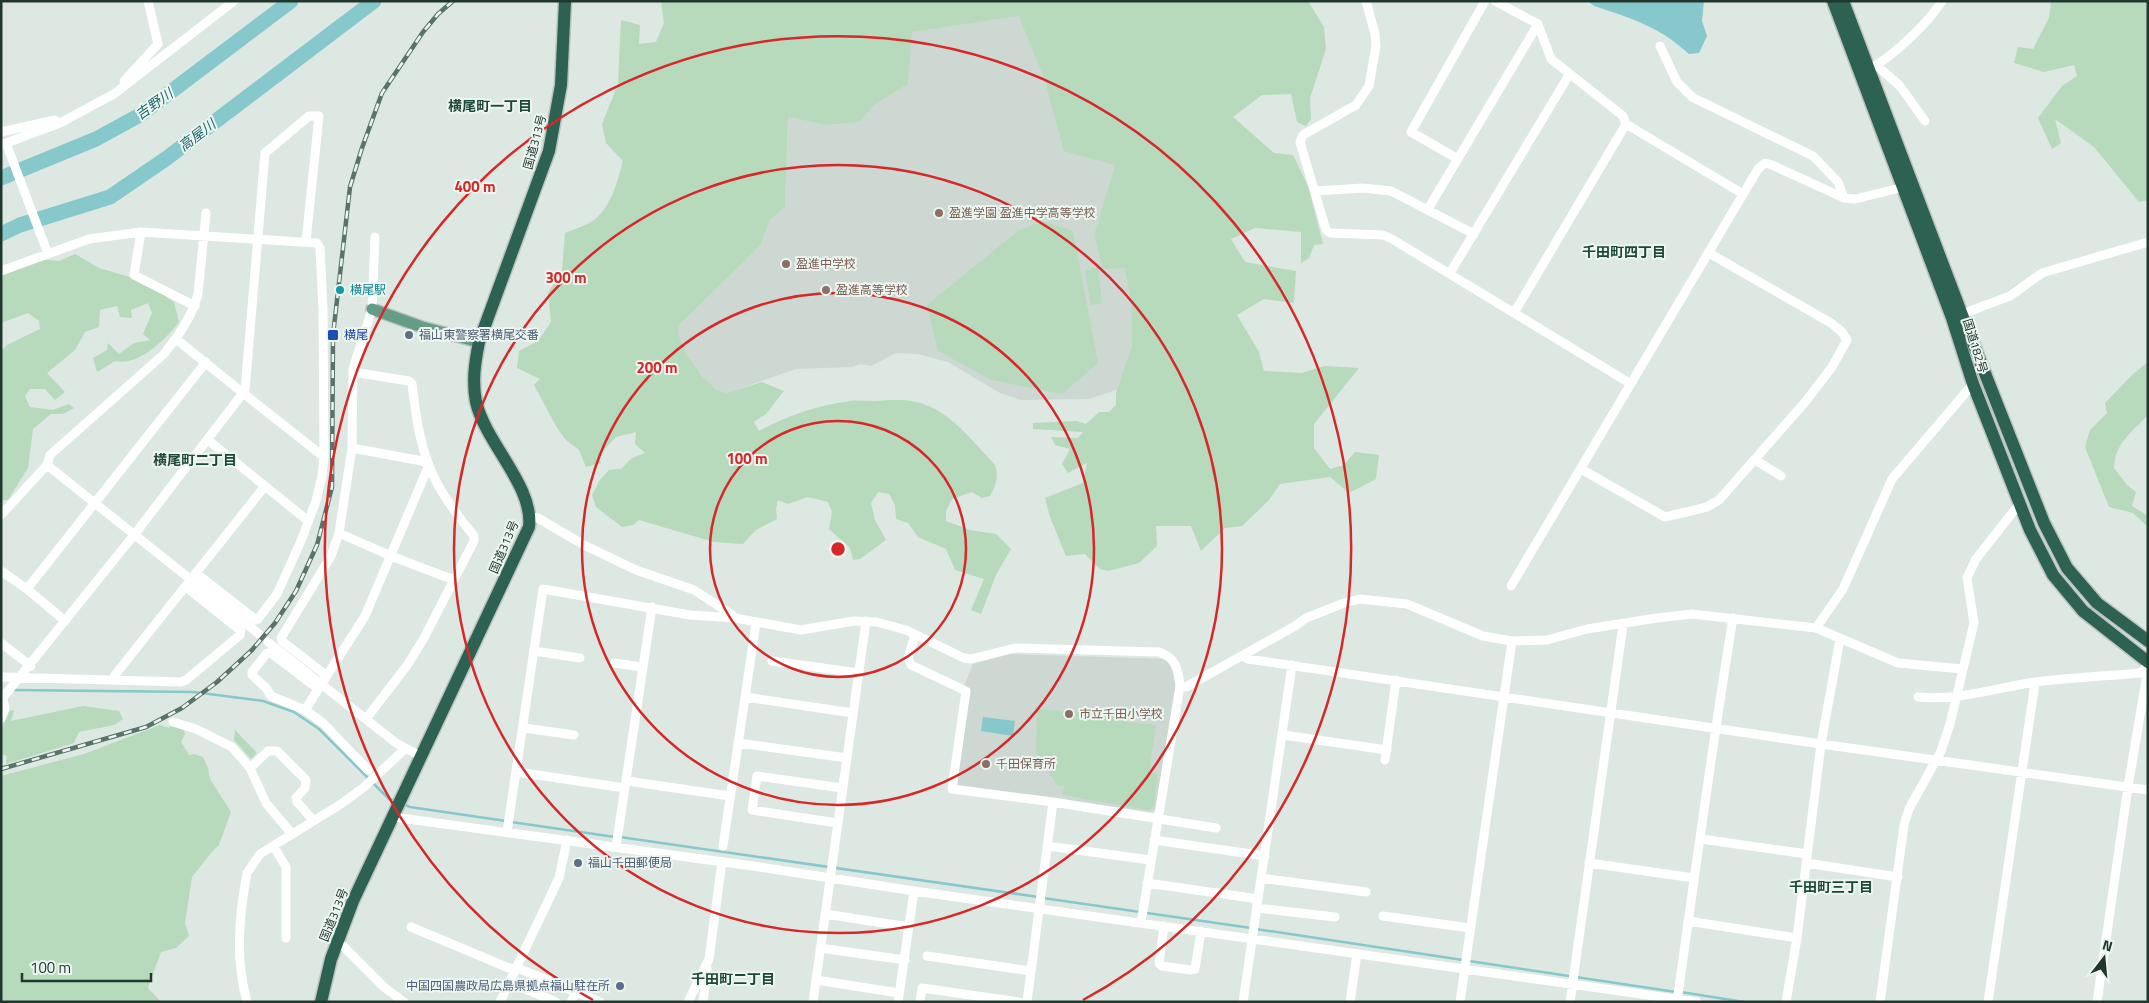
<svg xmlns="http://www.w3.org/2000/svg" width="2149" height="1003" font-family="'Titillium Web','Noto Sans JP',sans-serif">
<rect width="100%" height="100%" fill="#dde8e2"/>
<path fill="#ccd8d1" d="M1020,16l25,65 70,84 -21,69 30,33 7,33 1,46 -13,43 -30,10 -68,1 -21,-7 -52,-31 -30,-8 -22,-1 -25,13 -11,-2 -8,3 -56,2 -69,24 -10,-3 -15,-14 -17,-24 -7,-19 2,-9 80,-78 10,-26 15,-13 3,-90 38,8 34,-3 14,-17 34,-21 3,-52z
M1010,654l156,5 11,10 -2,23 -19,117 -4,3 -195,-27 6,-49 1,-50 9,-22z"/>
<path fill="#b7d9bc" d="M661,1h647l16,26 2,22 -16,49 1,21 -5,7 -9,-4 -6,-28 -29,1 -29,22 41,36 19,2 15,31 15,58 -9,1 -5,13 -8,5v-31l-46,-4 -24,11 14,23 51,9 -2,32 -30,-4 -27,16 22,37 5,19 38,2 23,-7 34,2 -45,56v24l16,21 14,-4 11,-13 24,3 -3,24 -27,14 -19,-16 -50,7 -11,16 -27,26 -17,2 -24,23 -10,-25h-35l1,20 -18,17 -31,8 -8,-2 -15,-15 -19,2 -16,-39 -5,-19 38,-15 4,-20 -19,10 -6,-9 8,-15 -15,-4 -4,-8 27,1 5,-6 -50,-3v-6l44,-2 9,3 13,-12h10l7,-7v-12l16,-47 -1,-46 -7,-32 -21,1 -9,-35 21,-69 -51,-14 -19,-70 -26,-65 -107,16 -4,52 -34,21 -14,17 -34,3 -38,-8 -3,90 -15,13 -10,26 -80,78 -2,9 7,19 17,24 15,14 10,3 35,-11 22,9 -18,23 -12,8 5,9c27,-15 60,-26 91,-30 8,-1 15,0 23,0 27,-1 42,-4 67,11 21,13 38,35 55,53 4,12 1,20 -5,31l-8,2 -10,-6 -20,7 -6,12v10l24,9 26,4 15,15 -15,26 -15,39 -10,-4 13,-31 -29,-9 -9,-21 -28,-12 -10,-14 -12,-4 -1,-14 -6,-11 -11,-2 -7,11 4,17 11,20 -26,19 -7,1 -3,-12 -21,-19 3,-17 -4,-10 -20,-5 -20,7 -10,-4 -2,9 1,10 -21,11 -13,14 -29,-2 -75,-22 -6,5 -11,2 -26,-20 -4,-12 8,-15 9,-10 12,-1 11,-11 13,-5 -10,-9 1,-12 -20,5 -18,19 3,7 -15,4 -7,-17 -13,-10 -9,-12 -23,-43 6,-6 -23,-11 2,-17 19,-10 13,-19 -3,-29 14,-22 3,-38c9,-4 21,-7 29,-13 18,-14 23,-38 29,-59l-17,-18 -4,-19 16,-40 3,-64 19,5 -1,19 17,-2 8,-19z
M2051,1h97v199l-9,2 -45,-55 -39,-28 6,24 -9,6 -14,-31 24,-32 15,-10 -3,-11 -30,7 -30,-9 4,-16 15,2 16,-31z
M1041,221l32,10 25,132 -36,31 -70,-14 -54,-29 -11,-46 91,-74z
M75,254l24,14 34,10 20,10 21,14 5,20c-13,17 -41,45 -64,39l-18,11 -4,-14 14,-8 1,-7 11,11 15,-11 16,-3 -7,-6 9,-21 -4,-10 -17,7 1,8 -12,-1 -3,-11 -17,4 -1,17 -14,5 -10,18 -28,23 18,19 -10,8 -10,-11h-15l-5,7 5,11 23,3 16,-6 5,4 -11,6h-12l-18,15 -5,39 -20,32h-7v-149l6,-6 33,-16 -1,-8 -11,-8 -27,10v-49l39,-15 19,2z
M1098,267l4,36 -11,2 -6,-35z
M2148,362v53c-17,18 -33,28 -34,53l13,17 9,7 -4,14 16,10v11l-15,-14 -24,-6 -24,-60 5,-17 17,-17 -2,-10 27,-28z
M83,706l36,5 4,8 -9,6 -35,7 -5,11 -68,21 1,-8 -6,-2v-24l9,-20 4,1 -3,10z
M1037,709l87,6 1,7 31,3 -7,47 9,2 -4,32 -5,4 -86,-15 1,-9 -7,-1 -21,-32z
M172,723l11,3 2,8 -4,8 8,13 5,-1 9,3 5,11 2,11 21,33 -12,33 -8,8 -19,24 -7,46 4,13 -13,12 -15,4 -13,36 13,14h-160v-226l83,-22 76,-29 9,3z
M235,730l22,23 -6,6 -17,-19z"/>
<path fill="#87c8cc" d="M1588,1h116l-2,20 5,15 -8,17 -10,1c-29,-27 -58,-36 -95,-48z
M983,717l32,4 -2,15 -32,-5z"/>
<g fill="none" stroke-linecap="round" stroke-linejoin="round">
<path stroke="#87c8cc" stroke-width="2.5" d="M13,690l180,2 70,9 31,11 25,17 50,50
M373,783l16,16 6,2
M403,804l7,3 96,14
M511,822l104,15
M620,837l418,60
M1043,898l208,30
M1256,929l207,31
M1469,961l207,31
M1681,992l63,10"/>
<path stroke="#87c8cc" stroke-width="15" d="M1,178l95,-39 44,-24 151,-114
M1,234l19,-9 90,-28 57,-39 207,-157"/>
<defs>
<path id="major" d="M372,309l50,18 57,15"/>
<path id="highway" d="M1833,1l119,317 21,66 57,146 23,45 30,36 65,51
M1843,1l119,314 82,208 23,45 30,35 51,38
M321,1002l10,-43 22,-58 176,-374c5,-41 -43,-83 -53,-125 -4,-21 -1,-40 3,-60l70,-191 12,-66 4,-84"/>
</defs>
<use href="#major" stroke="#bcc3c0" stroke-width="14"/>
<use href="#highway" stroke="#bcc3c0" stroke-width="15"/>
<path stroke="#fff" stroke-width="9" d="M1366,1l9,33 1,12 -7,40 -13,19 -53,30 -3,7 26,88 4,3 53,2 9,4 239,145
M1495,1l43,23 13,35 72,57 3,8 117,70
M1660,46l17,36 15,15 121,59 25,26 6,16
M1876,65l24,21 25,35
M1865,71c25,-11 62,-47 77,-70
M124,81l34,-37 -10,-43
M1,132l54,-12
M6,143l42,111
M1,145l59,-22 54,-29 120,-93
M1458,159l-47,-27 74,-131
M1315,191l48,-3 28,3 83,43
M1428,209l110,-185
M141,232l-7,43 61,31
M306,241l13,-125h-10l-44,37 -20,237 -2,3 81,64
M1,271l88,-32 52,-7 176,11 3,5 3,61 1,148 -2,19 -6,25 -15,40 -24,53 -19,25 -2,1 -60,-47
M1450,273l119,-198
M1514,313l112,-189
M1957,316l53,-20 32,-23 106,-31
M353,372l56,9 3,3c4,34 9,71 26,101 10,18 23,35 36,51v5l-50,97 -16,26 -42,55
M208,440l99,80
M1755,460l26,16
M47,465l212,169
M1581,469l84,48 42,-10 12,-7 87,-99 26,-34 15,-27 -5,-8 -11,-9 -122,-70
M1,515l46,-50 3,-10 114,-101c14,-18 28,-37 34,-60l8,-81
M530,517l8,1 46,27 52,25 58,20 37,24 4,4
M339,533l52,23 63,24
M1,571l26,18 38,32
M1511,586l247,-417 7,-6 7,2 72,33 11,1 53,-13
M27,589l179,-227
M1816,628l27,-39 49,-110 81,-95
M915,635l-7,23 3,7 55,26 -14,98 101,13 163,26
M268,642l128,101 26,14
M1,643l30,23
M534,651l46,7
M1242,656l6,3 573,85 327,46
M772,661l87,12
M614,663l28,4
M327,676l-45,-35 -1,-3 50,-82 8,-23 13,-85 1,-79 19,-60 3,-72
M1,677l180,5 5,-2 54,-45 1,-4 -55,-44
M113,680l2,-5 150,-189
M318,689l-47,-36h-4l-15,19v3l14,13 5,8 34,14 18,13 45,47
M745,697l108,16
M1918,697c40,4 78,-9 117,-15 35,-4 71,-6 106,-9l6,-7
M1,700l133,-165 109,-142 -67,-54
M305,710l60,-94 64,-151 -7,-4 -70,-13
M1,718l4,-10 -2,-8
M173,722l23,7 36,18 18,21 16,35 26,31
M524,728l50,7
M1283,735l104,15
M738,743l109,15
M1385,760l11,-80
M250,768l18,-17h9l29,29 -1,8 -9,10 1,4 17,19
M517,772l108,16
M627,781l103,15
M393,817l360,49 161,25 783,111
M837,823l-85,-13 5,-34 85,12
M507,832l36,-243 147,26 45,3 66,12 53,-9 22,1 30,8 58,28 7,1 44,-11 144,4c17,6 19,17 21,34l6,1 109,-61 11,-8 38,-15 16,-4 47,5 76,32 29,5 35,-1 40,-11 70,-11 35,-4 124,14 82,35 64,6
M1701,839l106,15
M1154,840l111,16
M723,846l33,-223
M1048,846l102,14
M274,847l12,20v71
M616,847l36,-240
M1589,863l105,15
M1806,863l92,14
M1261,878l105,14
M1147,883l111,16
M1257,908l78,9
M825,914l84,13
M1383,916l87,12
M1688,921l109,17
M1141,923l39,-237
M1164,926l-5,37 3,3 28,4 5,-1 6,-38
M411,927l98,41 11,1 80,33
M337,943l6,3 42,42 19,14
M820,948l85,12
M927,956l104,15
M816,980l83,13
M509,982l47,20
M247,1002c-12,-43 -8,-86 0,-129l13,-19 81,-50 23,-17 41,-38
M500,1002l59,-124 8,-38
M571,1002l5,-11
M688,1002l21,-43 13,-97
M703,1002l4,-33
M813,1002l53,-381
M898,1002l16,-111
M920,1002l2,-14 97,14
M1027,1002l26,-200
M1243,1002l49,-337
M1350,1002l7,-48
M1460,1002l52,-361
M1570,1002l53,-377
M1677,1002c18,-128 35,-256 56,-384
M1786,1002l11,-64 24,-194 19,-105
M1880,1002l24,-177 5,-16 32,-58 9,-27 24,-101 -7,-45 9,-19 44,-56
M1988,1002l47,-319
M2097,1002l31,-215 20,-119"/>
<use href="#major" stroke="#649c88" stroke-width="11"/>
<use href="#highway" stroke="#2d6151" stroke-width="12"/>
<defs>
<path id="rail" d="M1,769l145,-42 36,-19 35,-26 35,-32 23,-27 21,-32 21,-46 15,-58 1,-152 17,-148 12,-39 20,-55 41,-61 15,-18 15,-13"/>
</defs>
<use href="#rail" stroke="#5a736a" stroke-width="4.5"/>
<use href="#rail" stroke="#edf5f1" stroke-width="2.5" stroke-dasharray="8" stroke-linecap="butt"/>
</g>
<g fill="none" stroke="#d62828" stroke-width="2.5">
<circle cx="838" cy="549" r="128"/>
<circle cx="838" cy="549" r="256"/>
<circle cx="838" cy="549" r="384"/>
<path d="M593 1000A513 513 0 1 1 1083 1000"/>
</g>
<g fill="#8d6e63" stroke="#edf5f1" stroke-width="2">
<circle cx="939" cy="213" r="5"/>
<circle cx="786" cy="264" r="5"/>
<circle cx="826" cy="290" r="5"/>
<circle cx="1069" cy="714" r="5"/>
<circle cx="986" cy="764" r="5"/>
</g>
<circle fill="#0f9aa8" stroke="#edf5f1" stroke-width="2" cx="340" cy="290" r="5"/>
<rect fill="#1a4fb4" stroke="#edf5f1" stroke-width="2" x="327" y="329" width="12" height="12" rx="2.5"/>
<g fill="#5c6f8a" stroke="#edf5f1" stroke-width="2">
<circle cx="409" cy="335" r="5"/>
<circle cx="578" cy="863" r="5"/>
<circle cx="620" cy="986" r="5"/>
</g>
<g text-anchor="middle" stroke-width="4" stroke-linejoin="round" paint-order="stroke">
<g font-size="12" fill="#20372e" stroke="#edf5f1">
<text transform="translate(535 142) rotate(-75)" y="4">国道313号</text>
<text transform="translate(1975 346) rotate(73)" y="4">国道182号</text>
<text transform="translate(504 547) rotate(-67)" y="4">国道313号</text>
<text transform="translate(334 915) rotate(-68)" y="4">国道313号</text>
</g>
<g font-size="12" fill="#785e54" stroke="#edf5f1" text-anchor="start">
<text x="949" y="217">盈進学園 盈進中学高等学校</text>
<text x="796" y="268">盈進中学校</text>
<text x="836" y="294">盈進高等学校</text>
<text x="1079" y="718">市立千田小学校</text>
<text x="996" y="768">千田保育所</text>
</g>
<g font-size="12" fill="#0d838f" stroke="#edf5f1" text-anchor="start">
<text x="350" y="294">横尾駅</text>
</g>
<g font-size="12" fill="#164399" stroke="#edf5f1" text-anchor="start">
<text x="344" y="339">横尾</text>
</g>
<g font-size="12" fill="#4e5e75" stroke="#edf5f1" text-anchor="start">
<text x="419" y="339">福山東警察署横尾交番</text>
<text x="588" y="867">福山千田郵便局</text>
<text x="610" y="990" text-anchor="end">中国四国農政局広島県拠点福山駐在所</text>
</g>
<g font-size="14" font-style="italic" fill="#1e6a6f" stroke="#edf5f1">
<text transform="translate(154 104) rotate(-35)" y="5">吉野川</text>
<text transform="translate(197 135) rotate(-37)" y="5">高屋川</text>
</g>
<g font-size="14" font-weight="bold" fill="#1d4839" stroke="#edf5f1">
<text x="490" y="111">横尾町一丁目</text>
<text x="1624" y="257">千田町四丁目</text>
<text x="195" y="465">横尾町二丁目</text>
<text x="1831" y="892">千田町三丁目</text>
<text x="733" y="984">千田町二丁目</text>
</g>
</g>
<circle cx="838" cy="549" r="8" fill="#d62828" stroke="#edf5f1" stroke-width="2.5"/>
<g font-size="15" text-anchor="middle" font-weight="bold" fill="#d62828" stroke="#edf5f1" stroke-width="4" stroke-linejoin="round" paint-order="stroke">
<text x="475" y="192">400 m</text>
<text x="566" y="283">300 m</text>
<text x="657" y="373">200 m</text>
<text x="747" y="464">100 m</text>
</g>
<rect width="2149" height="1003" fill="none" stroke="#20372e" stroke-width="5"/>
<g transform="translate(2104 958) rotate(16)" stroke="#edf5f1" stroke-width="4" paint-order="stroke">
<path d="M0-4L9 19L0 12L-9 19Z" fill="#20372e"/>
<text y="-8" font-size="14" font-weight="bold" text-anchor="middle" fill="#20372e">N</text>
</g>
<path d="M22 973v8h129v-8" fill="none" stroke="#20372e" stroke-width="2.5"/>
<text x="30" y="973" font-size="15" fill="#20372e" stroke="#edf5f1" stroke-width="4" paint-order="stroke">100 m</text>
</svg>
